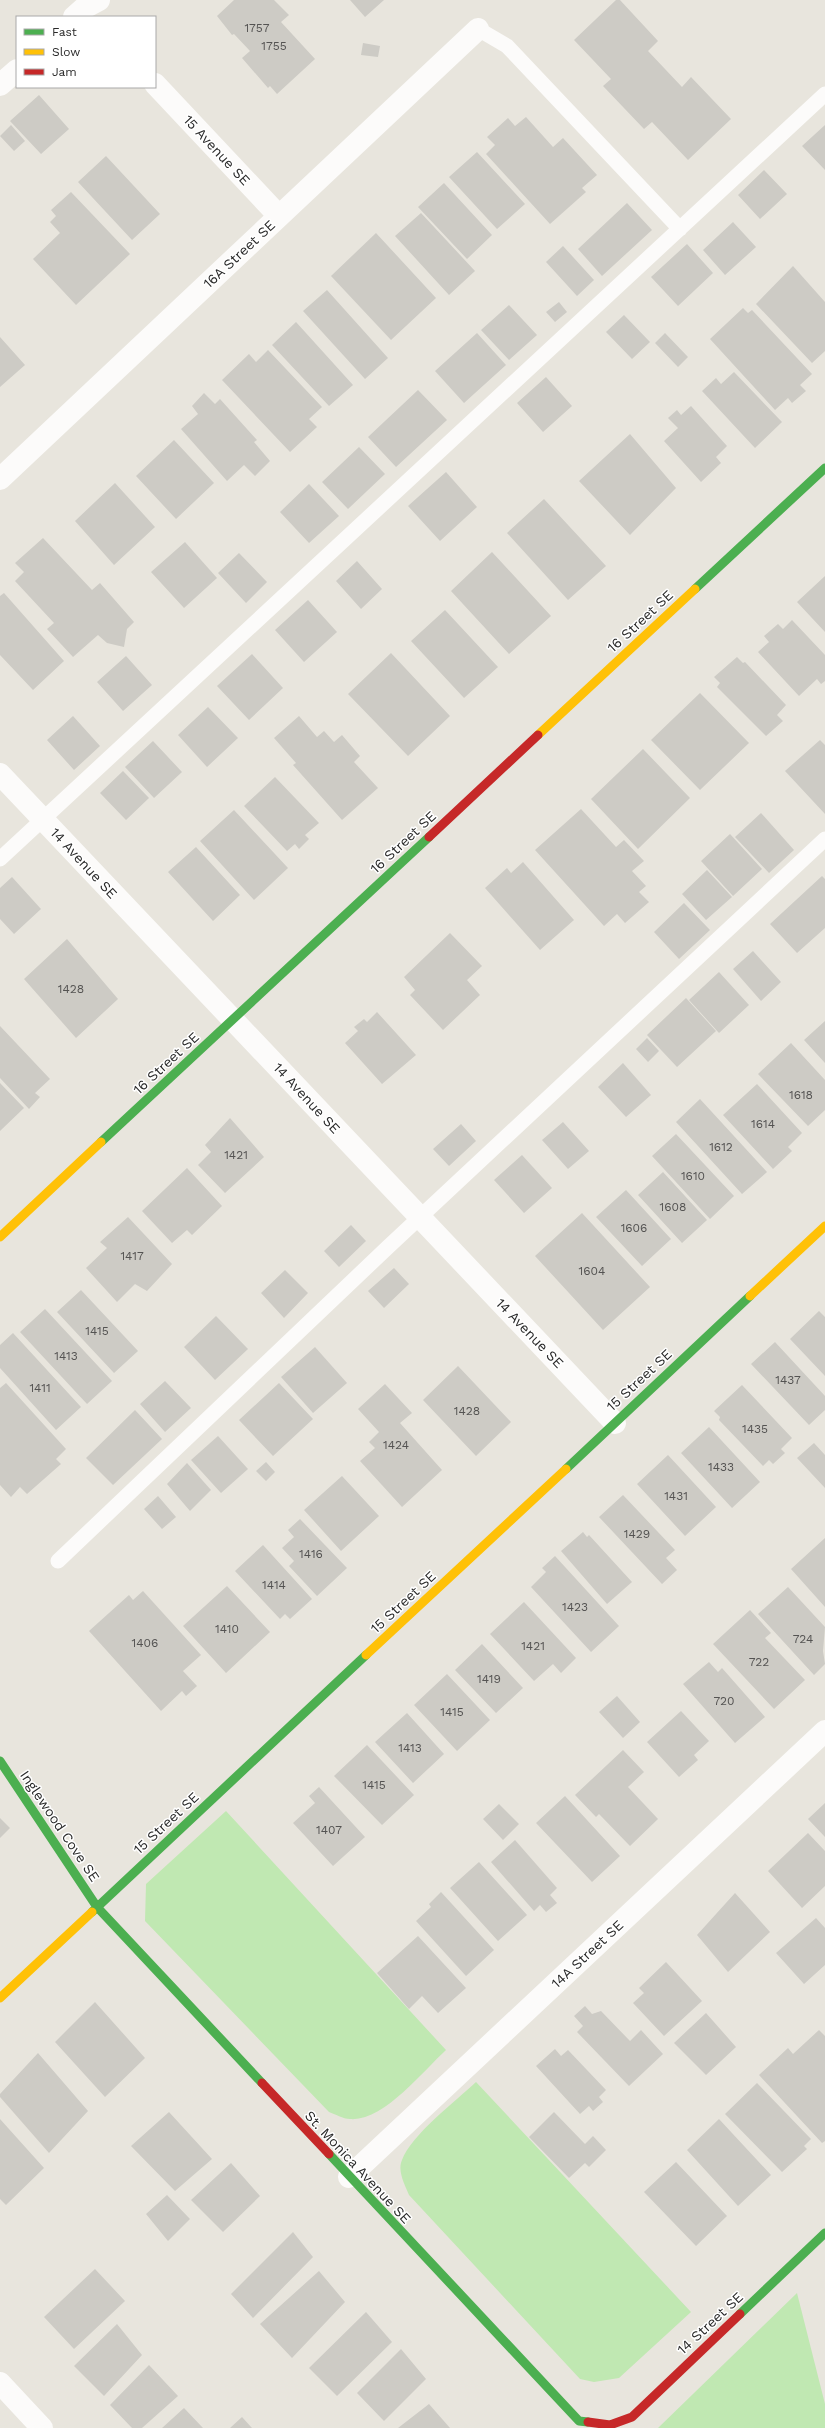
<svg xmlns="http://www.w3.org/2000/svg" width="825" height="2428" font-family="'Work Sans',sans-serif">
<rect width="100%" height="100%" fill="#e8e5dd"/>
<path fill="#c0e8b2" d="M226,1811l220,239c-23,21 -63,72 -96,69 -7,0 -15,-5 -21,-7l-184,-191 1,-37z
M476,2082l215,230 -72,66 -25,4 -14,-3 -171,-184c-4,-10 -12,-24 -7,-35 9,-25 54,-59 74,-78z
M797,2293l28,111v24h-167z"/>
<path fill="#cdcbc5" d="M234,0h40l15,15 -8,7 34,37 -38,35 -7,-8 -2,2 -26,-30 8,-7 -16,-17 -2,1 -15,-19z
M350,0h34l-19,17z
M616,0h4l38,41 -10,10 34,36 9,-10 40,42 -43,41 -36,-38 -8,7 -41,-43 8,-7 -37,-39z
M363,43l17,3 -2,11 -17,-2z
M39,95l30,34 -28,25 -31,-33z
M526,117l27,30 10,-9 34,37 -15,13 4,4 -36,32 -64,-70 9,-9 -8,-8 21,-19 7,8z
M11,125l14,16 -11,10 -14,-15z
M825,125v45l-23,-24z
M477,152l48,52 -28,25 -48,-52z
M106,156l54,58 -28,26 -54,-58z
M764,170l23,24 -27,25 -22,-24z
M444,183l48,52 -25,24 -49,-52z
M71,192l59,62 -54,51 -43,-46 27,-26 -10,-11 6,-6 -5,-6z
M627,203l25,27 -50,46 -24,-27z
M421,213l54,58 -26,24 -54,-59z
M733,222l23,25 -31,28 -22,-25z
M376,233l60,65 -45,42 -60,-64z
M687,244l26,29 -35,33 -27,-29z
M563,246l31,34 -17,16 -31,-34z
M793,266l32,36v49l-13,12 -56,-59z
M327,290l61,68 -23,21 -62,-68z
M559,302l8,10 -12,10 -9,-10z
M509,305l28,30 -28,25 -28,-30z
M743,308l5,5 4,-3 60,64 -12,11 6,6 -14,12 -4,-5 -13,12 -65,-71z
M624,315l26,27 -18,17 -26,-27z
M296,322l57,63 -24,21 -57,-61z
M477,333l29,32 -42,38 -29,-32z
M665,333l23,24 -10,10 -23,-24z
M0,337l25,28 -25,22z
M268,350l54,57 -13,12 8,8 -27,25 -68,-72 27,-26 7,8z
M734,372l48,50 -27,26 -53,-57 14,-13 5,6z
M546,377l26,29 -29,26 -26,-29z
M418,390l29,30 -51,47 -28,-30z
M204,393l11,11 5,-5 37,41 -3,2 16,19 -15,15 -11,-11 -17,16 -46,-52 17,-15 -6,-8z
M691,406l36,40 -11,11 5,6 -20,19 -37,-41 14,-13 -10,-10 9,-8 4,5z
M630,434l46,54 -46,47 -51,-54z
M174,440l40,43 -38,36 -40,-43z
M359,447l26,27 -37,35 -26,-27z
M446,472l31,35 -37,34 -32,-35z
M115,483l40,44 -41,38 -39,-44z
M309,484l30,32 -30,27 -29,-31z
M544,499l62,67 -38,34 -61,-67z
M43,538l49,52 8,-7 34,39 -7,7 -3,18 -17,-4 -9,-8 -25,22 -26,-28 7,-6 -39,-42 9,-9 -9,-9z
M185,542l32,36 -33,30 -33,-36z
M492,552l59,64 -42,38 -58,-63z
M239,553l28,29 -21,21 -28,-30z
M357,561l25,28 -21,20 -25,-28z
M825,576v56l-28,-30z
M4,593l60,68 -31,29 -33,-35v-59z
M308,600l29,32 -33,30 -29,-32z
M445,610l53,57 -34,31 -53,-57z
M792,620l33,35v26l-4,3 -4,-5 -18,17 -41,-44 11,-10 -5,-6 14,-12 5,5z
M391,653l59,63 -42,40 -60,-62z
M252,654l31,34 -34,32 -32,-34z
M126,656l26,29 -29,26 -26,-29z
M737,657l6,6 2,-1 41,43 -9,10 6,6 -17,15 -49,-49 3,-4 -6,-6z
M700,693l49,50 -49,47 -49,-50z
M208,707l30,31 -31,29 -29,-32z
M73,716l27,30 -26,24 -27,-30z
M299,716l18,21 7,-6 10,11 8,-7 18,21 -6,6 24,26 -36,32 -49,-55 3,-2 -22,-25z
M820,740l5,5v69l-40,-43z
M153,741l29,31 -28,26 -29,-31z
M643,749l47,49 -52,51 -47,-50z
M123,771l26,27 -23,22 -26,-27z
M275,777l44,46 -14,12 4,4 -10,10 -4,-5 -8,7 -43,-45z
M581,809l35,38 8,-7 20,21 -12,10 14,15 -7,6 10,10 -24,21 -8,-9 -13,12 -69,-76z
M234,810l54,58 -34,32 -54,-59z
M761,813l33,37 -25,23 -34,-36z
M730,834l32,35 -29,27 -32,-35z
M196,847l44,48 -27,26 -45,-49z
M523,862l51,58 -34,30 -55,-62 22,-20 4,5z
M707,870l25,27 -26,23 -24,-26z
M822,876l3,3v49l-28,25 -27,-29z
M12,877l29,32 -27,25 -14,-15v-31z
M684,903l26,27 -31,29 -25,-27z
M450,933l32,33 -15,14 13,15 -37,35 -33,-35 5,-5 -11,-13z
M67,939l51,60 -42,39 -52,-59z
M753,951l28,31 -20,19 -28,-32z
M719,972l30,33 -30,28 -30,-33z
M686,998l30,33 -39,36 -30,-32z
M377,1012l39,43 -34,29 -37,-41 13,-12 -4,-4 10,-8 3,3z
M825,1021v42l-21,-23z
M0,1026l50,53 -15,14 5,4 -11,12 -29,-31z
M647,1038l12,13 -11,11 -12,-13z
M791,1043l34,37v30l-17,16 -50,-52z
M623,1063l28,32 -25,22 -28,-30z
M0,1083l24,25 -24,23z
M757,1084l45,49 -14,14 4,4 -19,18 -50,-54z
M700,1099l67,73 -25,22 -66,-72z
M230,1118l34,39 -39,36 -27,-28 13,-13 -6,-7z
M563,1122l26,29 -21,18 -26,-29z
M461,1124l15,17 -27,25 -16,-17z
M676,1134l58,62 -24,23 -58,-63z
M522,1155l30,33 -28,25 -30,-33z
M187,1168l35,38 -30,29 -5,-5 -15,13 -30,-32z
M663,1172l44,48 -25,23 -44,-48z
M626,1190l45,49 -29,27 -46,-49z
M582,1213l68,74 -47,43 -68,-74z
M128,1217l44,47 -25,27 -12,-7 -18,18 -31,-34 21,-20 -7,-6z
M351,1225l15,16 -27,26 -15,-16z
M394,1268l15,16 -25,24 -16,-17z
M285,1270l23,23 -24,25 -23,-25z
M81,1290l57,61 -24,22 -57,-61z
M45,1309l67,72 -25,23 -67,-72z
M819,1311l6,6v59l-35,-37z
M216,1316l32,33 -33,31 -31,-33z
M13,1333l68,74 -25,23 -56,-62v-23z
M775,1342l50,54v14l-16,15 -58,-61z
M315,1347l32,36 -34,30 -32,-36z
M458,1366l53,56 -35,34 -53,-56z
M165,1381l26,27 -26,24 -25,-28z
M6,1383l60,66 -10,10 5,5 -34,30 -7,-7 -9,10 -11,-12v-97z
M279,1383l34,36 -40,37 -34,-36z
M385,1384l27,29 -12,10 42,47 -40,37 -42,-46 15,-13 -6,-6 10,-10 -21,-23z
M742,1385l50,53 -11,11 4,4 -12,11 -4,-4 -6,6 -44,-46 1,-3 -6,-6z
M135,1410l27,29 -49,46 -27,-27z
M709,1427l51,55 -28,26 -51,-55z
M218,1436l30,33 -27,24 -30,-33z
M814,1443l11,12v33l-28,-30z
M668,1455l48,52 -31,29 -48,-52z
M266,1462l9,10 -9,9 -10,-10z
M187,1463l24,27 -21,21 -23,-27z
M342,1476l37,40 -38,35 -37,-41z
M623,1495l52,55 -9,8 11,12 -15,14 -63,-67z
M158,1496l18,21 -14,12 -18,-20z
M300,1519l47,49 -30,28 -28,-30 5,-5 -12,-13 12,-11 -6,-7z
M583,1532l4,5 2,-2 43,47 -25,22 -46,-53z
M825,1538v69l-34,-38z
M263,1545l49,54 -22,20 -5,-5 -5,5 -45,-48z
M555,1556l64,70 -28,26 -60,-65 15,-15 -4,-4z
M227,1586l43,46 -44,41 -43,-47z
M788,1587l37,40 -2,24 2,13 -11,11 -56,-61z
M143,1591l58,64 -18,16 14,15 -11,10 -4,-5 -21,20 -72,-80 40,-36 4,5z
M524,1602l52,56 -15,15 -8,-9 -19,17 -44,-47z
M750,1610l21,23 -6,5 40,42 -31,29 -61,-65z
M482,1644l41,44 -27,25 -41,-43z
M709,1662l9,10 4,-4 43,49 -30,26 -52,-59z
M447,1674l43,46 -33,31 -43,-46z
M617,1696l23,26 -17,16 -24,-26z
M681,1711l28,30 -15,14 4,5 -19,17 -32,-35z
M407,1713l37,41 -31,29 -38,-41z
M367,1745l47,50 -32,30 -48,-49z
M623,1750l21,22 -16,15 30,32 -28,27 -31,-32 -3,3 -21,-22z
M319,1787l46,50 -32,29 -40,-43 22,-20 -6,-7z
M565,1796l55,60 -28,26 -56,-59z
M825,1803v34l-17,-18z
M499,1804l20,20 -16,16 -20,-21z
M0,1818l10,10 -10,10z
M808,1833l17,18v35l-23,22 -34,-37z
M515,1840l42,48 -7,7 7,8 -11,9 -6,-7 -6,6 -43,-49z
M479,1862l48,53 -29,26 -48,-53z
M441,1892l53,58 -28,26 -50,-55 15,-14 -2,-3z
M735,1893l35,39 -42,40 -31,-37z
M816,1918l9,10v37l-21,19 -28,-31z
M418,1936l48,52 -28,25 -16,-17 -13,13 -32,-36z
M666,1962l36,39 -38,35 -31,-33 11,-10 -5,-5z
M95,2002l50,56 -40,39 -50,-55z
M585,2006l7,8 9,-3 29,30 11,-11 22,24 -34,32 -52,-54 6,-6 -9,-10z
M706,2013l30,34 -30,28 -32,-32z
M819,2030l6,6v105l-3,2 -63,-68 29,-27 5,6z
M555,2049l6,7 7,-6 38,40 -7,7 4,5 -10,9 -4,-5 -9,8 -44,-48z
M38,2053l50,58 -39,42 -49,-56v-3z
M757,2083l54,56 -7,7 3,3 -25,23 -57,-58z
M169,2112l43,47 -37,32 -44,-45z
M554,2112l31,32 8,-8 13,14 -17,17 -4,-4 -16,15 -40,-41z
M0,2119l44,49 -38,37 -6,-6z
M719,2119l52,56 -33,31 -51,-56z
M676,2162l51,54 -31,30 -52,-54z
M231,2163l29,33 -37,36 -32,-32z
M167,2195l23,24 -22,22 -22,-27z
M293,2232l20,25 -60,61 -22,-24z
M95,2269l30,32 -51,48 -30,-32z
M319,2271l26,31 -53,56 -32,-34z
M366,2312l26,30 -55,54 -28,-28z
M117,2324l25,31 -38,41 -30,-30z
M401,2349l25,30 -42,42 -27,-28z
M149,2365l29,31 -36,32h-10l-22,-23z
M429,2404l21,24h-52z
M184,2408l19,20h-41z
M242,2417l10,11h-22z"/>
<g fill="none" stroke-linecap="round" stroke-linejoin="round">
<path stroke="#fcfbfa" stroke-width="15" d="M478,29l29,17 173,183
M0,859l825,-765
M58,1561l330,-314 437,-408"/>
<path stroke="#fcfbfa" stroke-width="22" d="M74,17l10,-9 15,-8
M155,84l124,132
M0,85l17,-15
M0,479l478,-450
M0,774l615,649
M349,2177l476,-446
M0,2383l42,45"/>
<path stroke="#4caf50" stroke-width="9" d="M695,589l130,-121
M101,1142l328,-305
M566,1469l184,-173
M0,1761l97,146 165,176
M92,1912l274,-257
M329,2154l250,267 9,1
M740,2314l85,-81"/>
<path stroke="#ffc107" stroke-width="9" d="M538,735l157,-146
M0,1237l101,-95
M750,1296l75,-70
M366,1655l200,-186
M0,1998l92,-86"/>
<path stroke="#c62828" stroke-width="9" d="M429,837l109,-102
M262,2083l67,71
M588,2422l22,3 22,-8 108,-103"/>
</g>
<g text-anchor="middle" stroke-width="3" stroke-linejoin="round" paint-order="stroke">
<g font-size="12" fill="#545352">
<text x="257" y="32">1757</text>
<text x="274" y="50">1755</text>
<text x="71" y="993">1428</text>
<text x="801" y="1099">1618</text>
<text x="763" y="1128">1614</text>
<text x="721" y="1151">1612</text>
<text x="236" y="1159">1421</text>
<text x="693" y="1180">1610</text>
<text x="673" y="1211">1608</text>
<text x="634" y="1232">1606</text>
<text x="132" y="1260">1417</text>
<text x="592" y="1275">1604</text>
<text x="97" y="1335">1415</text>
<text x="66" y="1360">1413</text>
<text x="788" y="1384">1437</text>
<text x="40" y="1392">1411</text>
<text x="467" y="1415">1428</text>
<text x="755" y="1433">1435</text>
<text x="396" y="1449">1424</text>
<text x="721" y="1471">1433</text>
<text x="676" y="1500">1431</text>
<text x="637" y="1538">1429</text>
<text x="311" y="1558">1416</text>
<text x="274" y="1589">1414</text>
<text x="575" y="1611">1423</text>
<text x="227" y="1633">1410</text>
<text x="803" y="1643">724</text>
<text x="145" y="1647">1406</text>
<text x="533" y="1650">1421</text>
<text x="759" y="1666">722</text>
<text x="489" y="1683">1419</text>
<text x="724" y="1705">720</text>
<text x="452" y="1716">1415</text>
<text x="410" y="1752">1413</text>
<text x="374" y="1789">1415</text>
<text x="329" y="1834">1407</text>
</g>
<g font-size="14" fill="#292929" stroke="#fff">
<text transform="translate(217 150) rotate(47)" y="5">15 Avenue SE</text>
<text transform="translate(239 254) rotate(-43)" y="5">16A Street SE</text>
<text transform="translate(640 621) rotate(-43)" y="5">16 Street SE</text>
<text transform="translate(403 842) rotate(-43)" y="5">16 Street SE</text>
<text transform="translate(84 863) rotate(47)" y="5">14 Avenue SE</text>
<text transform="translate(166 1063) rotate(-43)" y="5">16 Street SE</text>
<text transform="translate(307 1098) rotate(47)" y="5">14 Avenue SE</text>
<text transform="translate(530 1333) rotate(46)" y="5">14 Avenue SE</text>
<text transform="translate(639 1380) rotate(-43)" y="5">15 Street SE</text>
<text transform="translate(403 1602) rotate(-43)" y="5">15 Street SE</text>
<text transform="translate(166 1823) rotate(-43)" y="5">15 Street SE</text>
<text transform="translate(60 1826) rotate(56)" y="5">Inglewood Cove SE</text>
<text transform="translate(587 1954) rotate(-43)" y="5">14A Street SE</text>
<text transform="translate(358 2167) rotate(47)" y="5">St. Monica Avenue SE</text>
<text transform="translate(710 2323) rotate(-43)" y="5">14 Street SE</text>
</g>
</g>
<rect x="16" y="16" width="140" height="72" fill="#ffffff" stroke="#a9a9a9"/>
<rect x="24" y="29" width="20" height="6" fill="#4caf50" stroke="#a9a9a9"/>
<text x="52" y="36" font-size="12" fill="#292929">Fast</text>
<rect x="24" y="49" width="20" height="6" fill="#ffc107" stroke="#a9a9a9"/>
<text x="52" y="56" font-size="12" fill="#292929">Slow</text>
<rect x="24" y="69" width="20" height="6" fill="#c62828" stroke="#a9a9a9"/>
<text x="52" y="76" font-size="12" fill="#292929">Jam</text>
</svg>
